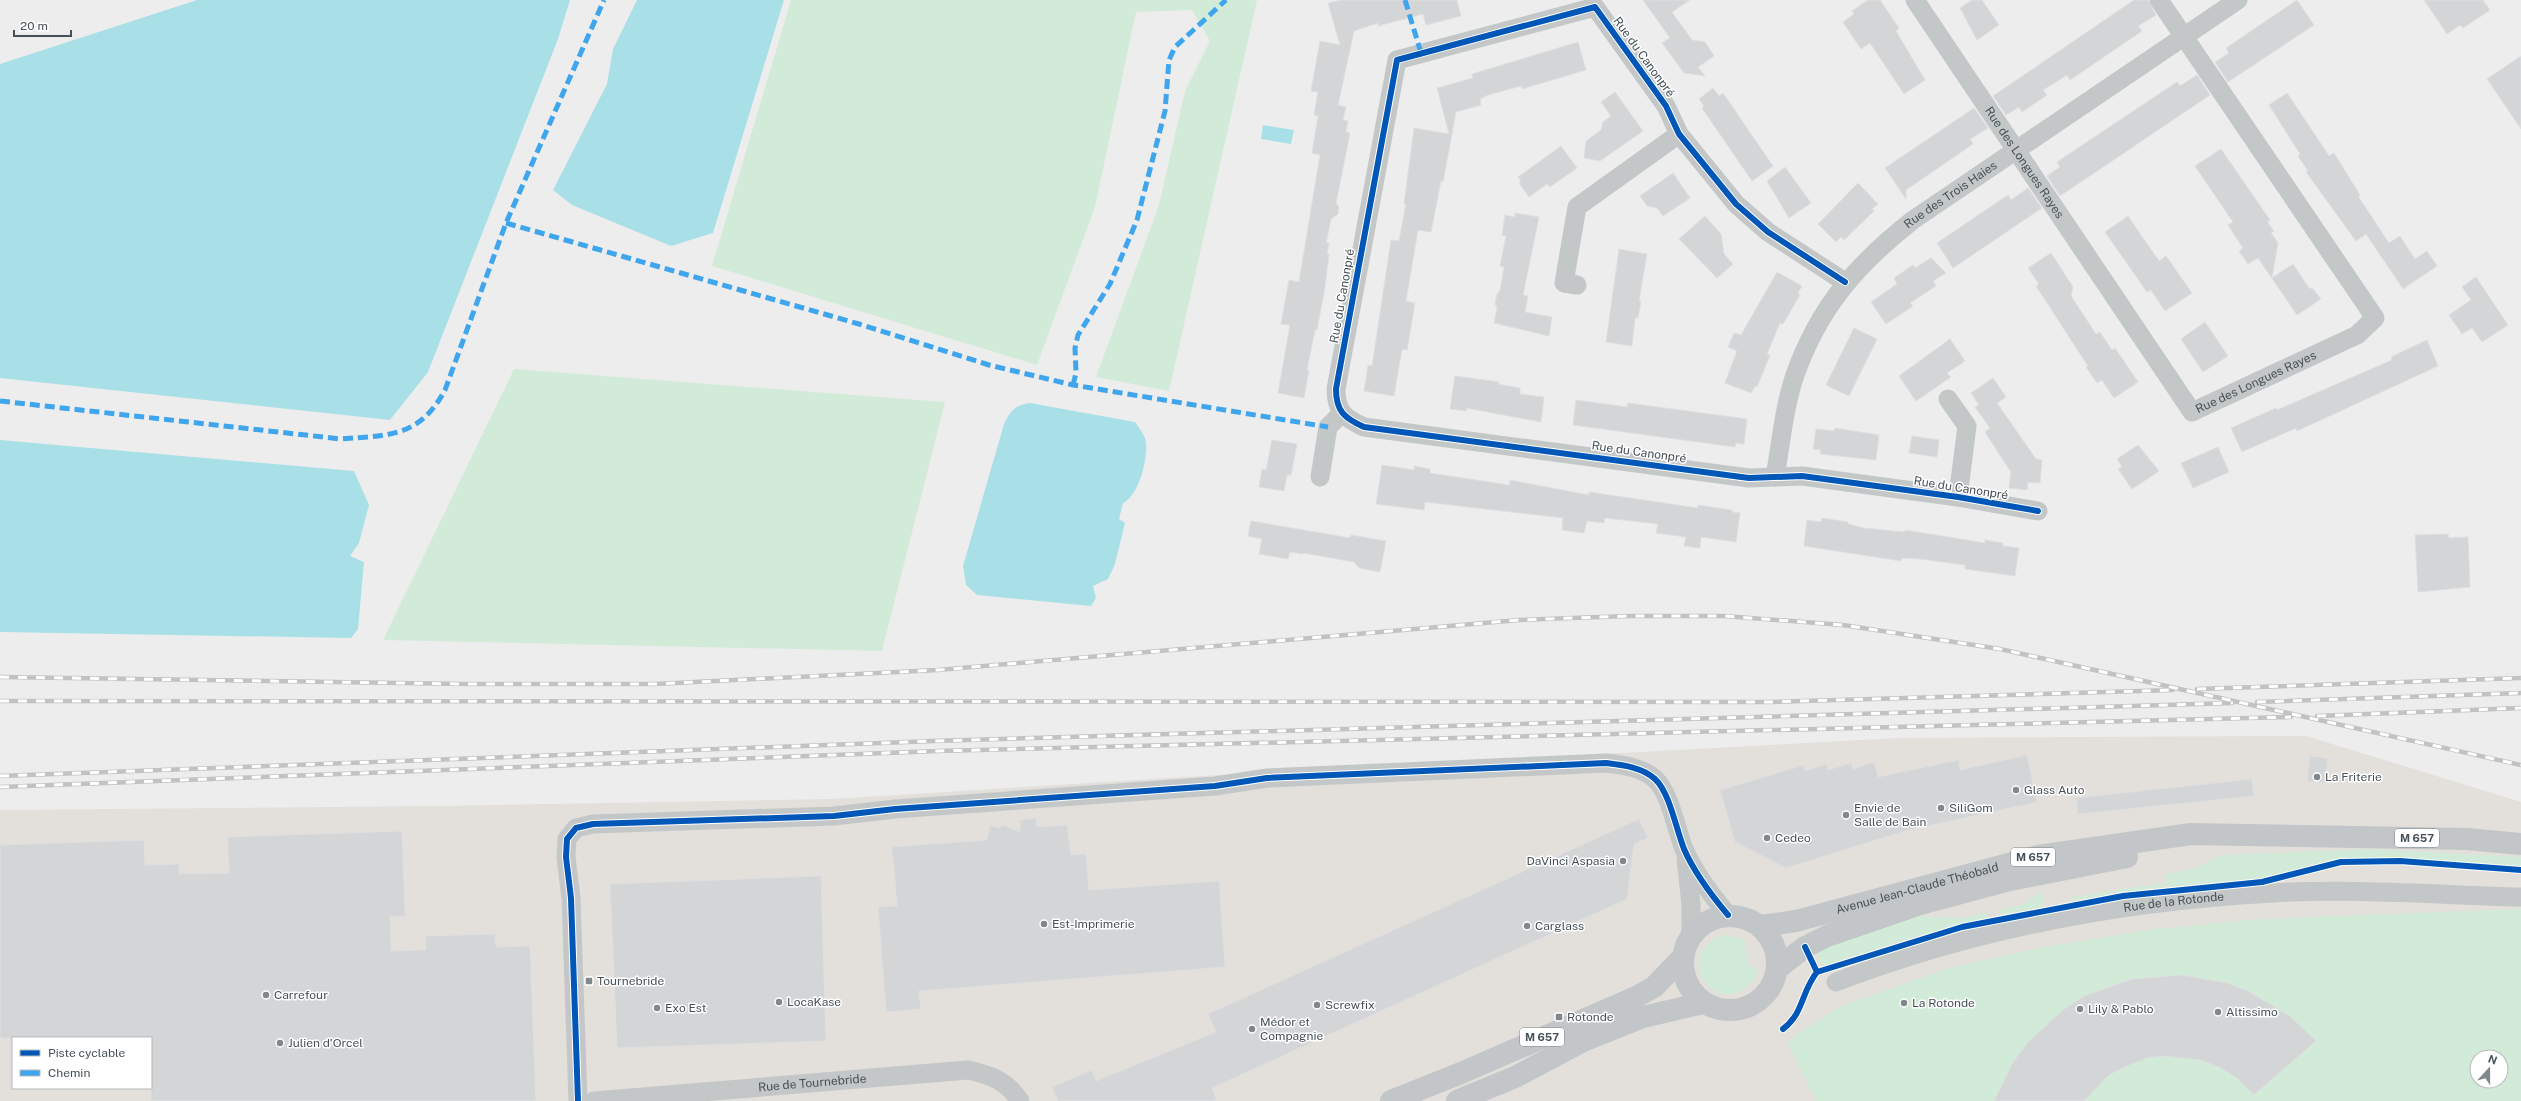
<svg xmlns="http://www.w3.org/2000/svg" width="2521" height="1101" font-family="'Public Sans',sans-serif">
<rect width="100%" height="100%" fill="#ededed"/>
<path fill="#e3dfda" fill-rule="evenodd" d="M2306,736l215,66v299h-2521v-291l441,-4 391,-7 435,-27 632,-34zM13,1038h138v50h-138zM2477,1057h24v24h-24z"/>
<path fill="#d2ebd9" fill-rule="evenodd" d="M791,0h466l-88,391 -73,-14 63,-172 26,-114 25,-50 -18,-31 -56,2 -41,195 -58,158 -325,-99z
M514,369l431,33 -63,249 -499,-11z
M2371,849l150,8v10l-104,-8 -74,-1 -29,6 -41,13 -106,10 -2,-13 29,-5 28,-14z
M2164,883v4l-50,7v-4z
M2111,891l1,3 -40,7 -1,-4z
M2039,893h3l2,14 -43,8 -1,-5 21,-5z
M2521,909v192h-705l-29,-60 52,-34 110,-39 100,-22 106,-17 106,-10zM2477,1057h24v24h-24z
M1986,913l1,5 -73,19 -89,28 -4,-1 -5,-14 93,-34 51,2z
M1724,935l20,4 5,26 10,7c-36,60 -94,-17 -35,-37z"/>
<path fill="#a9e0e7" d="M197,0h373l-12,39 -130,333 -38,48 -390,-42v-314z
M637,0h147l-71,233 -42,13 -99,-41 -19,-15 54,-106 6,-35z
M1263,125l31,5 -3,14 -30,-5z
M1030,403l105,19c4,6 10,13 11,20 2,16 -7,54 -23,61l-4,16 6,4 -10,41 -7,15 -15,7 3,12 -5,8 -114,-11 -11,-10 -3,-19 41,-142c6,-13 11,-19 26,-21z
M0,440l354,31 15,34 -10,38 -9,13 14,6 -6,67 -7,9 -351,-6z"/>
<path fill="#d3d5d6" stroke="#dedfe0" d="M1341,0h116l4,16 -35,9 -3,-11 -45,12v-3l-24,8 -16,74 8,2 -3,13 5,1 -2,11 4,1 -14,70 3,4 -1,7 -7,5 -5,24h3l-2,11h2l-4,33 -8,43h-2l-8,40h2l-5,28 -26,-5 12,-68 -9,-1 8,-44 10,2 21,-127 -8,-2 6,-37 -4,-1 4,-23 -7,-1 9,-50 20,4 -12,-42z
M1643,0h47l-18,12 20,28 13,2 9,14 -16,11 7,9 -21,-3 -22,-30 8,-5z
M1868,0h12l19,28 -3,3 29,49 -21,14 -34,-51 -9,6 -18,-27 11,-8 -2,-3z
M1972,0h10l17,25 -22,15 -17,-32z
M2134,0h14l8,15 -18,11 4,5 -72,49 -3,-5 -24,15 4,5 -25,17 -3,-5 -13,8 -13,-19z
M2297,0l17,25 -86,57 -13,-20 14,-9 -3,-5z
M2424,0h59l7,10 -27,18 -3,-3 -13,9z
M1578,42l8,28 -64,19 -1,-3 -33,9 -8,4 1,6 -25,7 -13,70 -2,-1 -10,51 -13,-2 -12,71 9,2 -8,47 -5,-1 -8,47 -30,-5 4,-26 4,1 19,-126 8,1 7,-37h-2l10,-76 35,6 -12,-46 36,-10 -1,-4z
M2521,56v73l-34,-50z
M2197,75l13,20 -150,101 -13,-20 13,-9 -3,-5 120,-80 3,4z
M1713,88l6,8 4,-3 50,73 -21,15 -50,-73 2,-2 -5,-7z
M1615,92l28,39 -43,30 -16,-3 2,-17 15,-11 2,-8 8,-6 -10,-14z
M2287,93l42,63 5,-3 26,42 -2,1 31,47 11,-7 15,23 12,-8 10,15 -34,23 -37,-55 -10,7 -50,-69 2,-1 -10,-15 2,-2 -31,-49z
M1974,108l14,20 -18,11 3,5 -67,46v9l-21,-31z
M1561,146l16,22 -27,19 -3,-3 -18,13 -10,-14 2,-2 -3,-4z
M2221,149l49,71 -3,2 7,9 -3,2 7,10 -6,35 21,-14 16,24 4,1 8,10 -24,16 -39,-57 -10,6 -9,-13 4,-3 -15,-23 5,-3 -38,-56z
M1785,167l26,36 -22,15 -22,-37z
M1673,173l17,25 -27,18 -6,-8 -10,-2 -7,-10z
M1858,183l20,21 -6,5 2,2 -30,29 -3,-3 -5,5 -18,-18z
M2028,188l14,20 -89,60 -16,-25 71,-48 3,5z
M1515,213l24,4 -16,78 5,1 -3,16 27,5 -3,19 -55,-13 3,-15 -2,-4 2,-10 3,-3 4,-24 -4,-1 6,-30 -4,-1 3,-20 10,2z
M1705,216l16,18 3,20 9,10 -16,14 -38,-39z
M2128,216l31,45 7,-5 26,37 -27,18 -14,-21 -4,2 -42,-60z
M1619,249l28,5 -8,47h2l-3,17h-3l-3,28 -26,-4z
M2051,253l22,34 -2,9 25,38 4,-2 12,18 3,-2 23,34 -24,16 -12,-18 -5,3 -11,-16 2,-1 -52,-80 3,-2 -11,-16z
M1931,258l15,15 -13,8 3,5 -26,17 3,3 -27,18 -15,-22 26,-18 -3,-6 19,-13 2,3z
M1777,272l25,14 -4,7 2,2 -17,29 -3,-1 -13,31 3,1 -13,32 -2,-1 -4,7 -26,-10 12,-32 -9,-4 6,-14 7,2z
M2476,277l32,48 -26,17 -10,-14 -10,6 -13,-19 22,-15 -9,-13z
M2205,322l23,34 -25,16 -22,-33z
M1854,328l23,11 -28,57 -23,-11z
M1950,339l15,22 -18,12 4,4 -35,24 -17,-25z
M2427,340l11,26 -141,65 -1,-3 -54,24 -11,-24 45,-20 1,2 115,-50 -1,-3z
M1455,376l44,6 -1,2 22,4v6l24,3 -3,25 -75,-14v3l-16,-2z
M1993,378l13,19 -9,6 39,56 6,1 -2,23 -12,-1 -1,8 -18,-2 2,-16 -26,-40 5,-4 -15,-21 4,-2 -8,-12z
M1576,400l51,7 1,-4 119,16 -3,25 -8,-1 -1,4 -162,-22z
M1835,428l44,7 -3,25 -56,-6 1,-4 -8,-1 3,-20 18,2z
M1912,436l27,4 -2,17 -28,-4z
M1272,440l25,4 -6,31h-4l-3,16 -25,-4 3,-18 4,1z
M2138,445l21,26 -27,18 -14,-20 4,-2 -5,-8z
M2218,447l11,25 -36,16 -12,-25z
M1382,465l32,5v-4l16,3v4l79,12 1,-5 79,15v-3l109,16v-3l34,5v2l8,1 -4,29 -35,-5 -1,11 -16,-2 2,-9 -30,-4 2,-9 -53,-6 -1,5 -17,-2 -3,12 -22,-3 1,-12 -138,-16 -1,8 -48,-6z
M1822,518l26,4v2l16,4 40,4 1,-2 80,13v-3l18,3v3l16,2 -4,28 -50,-7v-4l-45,-6 -18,-1 -1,3 -97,-15 3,-26 14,2z
M1251,521l82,14 17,3 1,-3 35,6 -6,31 -21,-4 -5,-6 -51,-9v1l-13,-2 -2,7 -29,-5 3,-15 -14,-3z
M2448,534l1,4 19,-1 2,50 -52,5 -3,-57z
M2027,755l10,47 -132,29 -119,37 -51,-26 -15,-52 84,-25 1,6 22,-7 1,6 23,-7 2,6 21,-7 4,15 81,-17 1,10z
M2310,756l18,2 -3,25 -18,-2z
M2252,779l2,17 -176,18 -2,-16z
M1036,818l1,9 30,-2 4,30 15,-1 3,36 130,-9 6,86 -306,24 2,18 -35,3 -8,-105 19,-1 -5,-59 95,-7 3,-15 8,3 5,-3 17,7v-12z
M1639,819l9,19 -14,6 -7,55 -415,189 5,13h-159l-6,-14 40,-17 4,11 120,-49 -8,-18z
M402,831l3,85 -15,1 1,34 35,-1 -1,-14 70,-2 1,13 34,-1 6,155h-385v-63h-151v-193l144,-5 1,25 34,-1v10l50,-1 -1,-36z
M821,876l5,165 -209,7 -7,-164z
M2181,975l46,8 21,8 42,25 26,25 -62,54 -17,-17 -18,-11 -18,-7 -37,-4 -17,2 -20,8 -18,9 -25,26h-90l19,-39 15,-20 35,-32 21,-14 48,-17z"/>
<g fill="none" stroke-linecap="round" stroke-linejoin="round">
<g stroke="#c4c7c8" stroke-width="19">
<path id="s1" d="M1915,0l277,412 165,-77 18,-17 -216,-318"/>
<path d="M1845,282l-77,-50 -32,-28 -57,-70 -13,-28 -71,-99 -198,53 -61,329c0,22 8,29 28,38l385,51 53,-2 156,21 80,14"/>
<path d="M1577,285l-13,-2 13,-76 102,-73"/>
<path d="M1948,399l19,27 -9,71"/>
<path d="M1320,477l8,-50 14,-14"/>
<path id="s2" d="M1775,477c6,-34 9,-70 20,-102 24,-68 62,-111 118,-155l325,-220"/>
<path d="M1686,858l5,47v30"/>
<path id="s3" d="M1836,982c138,-53 289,-81 437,-89 82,-5 166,2 248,4"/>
<path d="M578,1101l-7,-203 -5,-41 1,-18 9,-11 17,-4 241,-8 61,-7 320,-23 52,-8 339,-15c16,2 36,4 49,16 15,14 21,50 29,70 10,23 28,47 44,66"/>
<path id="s4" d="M594,1101l374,-31c23,5 39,11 52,31"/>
</g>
<g stroke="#c2c6c8" stroke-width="22">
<circle cx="1730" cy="963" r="47"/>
<path id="s5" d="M1761,926l35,-5 242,-65 153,-22 276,5 54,5"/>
<path d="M1778,968l27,-21 22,-11 90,-31 93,-25 117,-23"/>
<path d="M1391,1101l70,-28 175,-76 18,-10 28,-29"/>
<path d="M1457,1101l58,-24 68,-36 60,-24 60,-14"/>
</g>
<defs>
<path id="rail" d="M0,677l465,7h190l283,-14 581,-50 109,-4h96l119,9 157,24 521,116
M2197,689l324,-11
M0,701l1769,1 404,-12
M2257,702l264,-9
M2317,716l204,-8
M0,776l934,-35 1299,-38
M0,787l938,-36 1353,-34"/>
</defs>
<use href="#rail" stroke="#c0c2c3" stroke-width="4.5"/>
<use href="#rail" stroke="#fff" stroke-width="3" stroke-dasharray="9" stroke-linecap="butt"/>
<path stroke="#3fa5ed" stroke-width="5" stroke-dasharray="10 5" stroke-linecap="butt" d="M1405,0l16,53
M506,223l353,101 130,41 84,20 255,42
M1073,385l3,-12 -1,-25 3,-13 32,-51 27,-64 28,-109 4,-51 6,-13 51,-47
M0,401l341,38c48,-4 78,-1 104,-49l61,-167 98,-223"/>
<defs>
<path id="cycleway" d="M1845,282l-77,-50 -32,-28 -57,-70 -13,-28 -71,-99 -198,53 -61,329c0,22 8,29 28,38l385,51 53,-2 156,21 80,14
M1817,972l145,-45 161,-31 139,-14 79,-20 59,-1 121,9
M1783,1029c21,-16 18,-37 34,-57l-12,-25
M578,1101l-7,-203 -5,-41 1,-18 9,-11 17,-4 241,-8 61,-7 320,-23 52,-8 339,-15c16,2 36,4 49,16 15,14 21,50 29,70 10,23 28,47 44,66"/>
</defs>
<use href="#cycleway" stroke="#fff" stroke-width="8"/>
<use href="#cycleway" stroke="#0057b8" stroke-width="6"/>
</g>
<g fill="#80888c" stroke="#fff" stroke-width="1.5">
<circle cx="2317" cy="777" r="4"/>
<circle cx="2016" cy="790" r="4"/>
<circle cx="1941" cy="808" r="4"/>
<circle cx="1846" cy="815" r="4"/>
<circle cx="1767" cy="838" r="4"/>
<circle cx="1623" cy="861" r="4"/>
<circle cx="1044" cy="924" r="4"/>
<circle cx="1527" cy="926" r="4"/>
<rect x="585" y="977" width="8" height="8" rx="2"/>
<circle cx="266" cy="995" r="4"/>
<circle cx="779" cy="1002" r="4"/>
<circle cx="1904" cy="1003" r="4"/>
<circle cx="1317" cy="1005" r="4"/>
<circle cx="657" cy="1008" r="4"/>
<circle cx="2080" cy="1009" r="4"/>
<circle cx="2218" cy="1012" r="4"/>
<rect x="1555" y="1013" width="8" height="8" rx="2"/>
<circle cx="1252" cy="1029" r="4"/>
<circle cx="280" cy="1043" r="4"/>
</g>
<g text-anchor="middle" stroke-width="3" stroke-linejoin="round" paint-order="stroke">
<g fill="#fff" stroke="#7e8589" stroke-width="1">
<rect x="2395" y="829" width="44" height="18" rx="3"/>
<rect x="2011" y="848" width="44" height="18" rx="3"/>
<rect x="1520" y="1028" width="44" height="18" rx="3"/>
</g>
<g font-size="11" font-weight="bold" fill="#465157">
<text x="2417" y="842">M 657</text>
<text x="2033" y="861">M 657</text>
<text x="1542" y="1041">M 657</text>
</g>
<g font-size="12" fill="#465157" stroke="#fff">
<text transform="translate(1644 57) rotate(54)" y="4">Rue du Canonpré</text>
<text dy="4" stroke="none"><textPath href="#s1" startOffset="196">Rue des Longues Rayes</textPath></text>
<text dy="4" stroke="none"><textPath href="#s2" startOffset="347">Rue des Trois Haies</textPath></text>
<text transform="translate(1342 296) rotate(-80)" y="4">Rue du Canonpré</text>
<text dy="4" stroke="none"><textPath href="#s1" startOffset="567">Rue des Longues Rayes</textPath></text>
<text transform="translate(1639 452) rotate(8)" y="4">Rue du Canonpré</text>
<text transform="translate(1961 488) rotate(9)" y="4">Rue du Canonpré</text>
<text dy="4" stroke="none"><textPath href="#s5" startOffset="161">Avenue Jean-Claude Théobald</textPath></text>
<text dy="4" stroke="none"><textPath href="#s3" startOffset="348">Rue de la Rotonde</textPath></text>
<text dy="4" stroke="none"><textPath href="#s4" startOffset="219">Rue de Tournebride</textPath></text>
</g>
<g font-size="12" fill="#465157" stroke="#fff" text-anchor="start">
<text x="2325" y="781">La Friterie</text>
<text x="2024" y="794">Glass Auto</text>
<text x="1854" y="812">Envie de<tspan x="1854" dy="14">Salle de Bain</tspan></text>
<text x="1949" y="812">SiliGom</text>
<text x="1775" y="842">Cedeo</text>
<text x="1615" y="865" text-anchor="end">DaVinci Aspasia</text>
<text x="1052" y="928">Est-Imprimerie</text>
<text x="1535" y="930">Carglass</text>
<text x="597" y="985">Tournebride</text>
<text x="274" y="999">Carrefour</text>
<text x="787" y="1006">LocaKase</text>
<text x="1912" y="1007">La Rotonde</text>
<text x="1325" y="1009">Screwfix</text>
<text x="665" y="1012">Exo Est</text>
<text x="2088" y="1013">Lily &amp; Pablo</text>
<text x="2226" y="1016">Altissimo</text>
<text x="1567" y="1021">Rotonde</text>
<text x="1260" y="1026">Médor et<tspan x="1260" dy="14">Compagnie</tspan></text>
<text x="288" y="1047">Julien d'Orcel</text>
</g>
</g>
<rect x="12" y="1037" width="140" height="52" fill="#ffffff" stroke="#b5b9bc"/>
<rect x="20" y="1050" width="20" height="6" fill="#0057b8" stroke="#b5b9bc"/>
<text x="48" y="1057" font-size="12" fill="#465157">Piste cyclable</text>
<rect x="20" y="1070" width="20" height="6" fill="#3fa5ed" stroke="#b5b9bc"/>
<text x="48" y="1077" font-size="12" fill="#465157">Chemin</text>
<g transform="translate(2489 1069) rotate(21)"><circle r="19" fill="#ffffff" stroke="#b5b9bc"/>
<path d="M0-3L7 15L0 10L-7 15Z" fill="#80888c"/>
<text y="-6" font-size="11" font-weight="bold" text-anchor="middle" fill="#465157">N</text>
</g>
<path d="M14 30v6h57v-6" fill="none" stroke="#465157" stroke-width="2"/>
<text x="20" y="30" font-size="12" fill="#465157" stroke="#ffffff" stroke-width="3" paint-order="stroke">20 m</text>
</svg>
